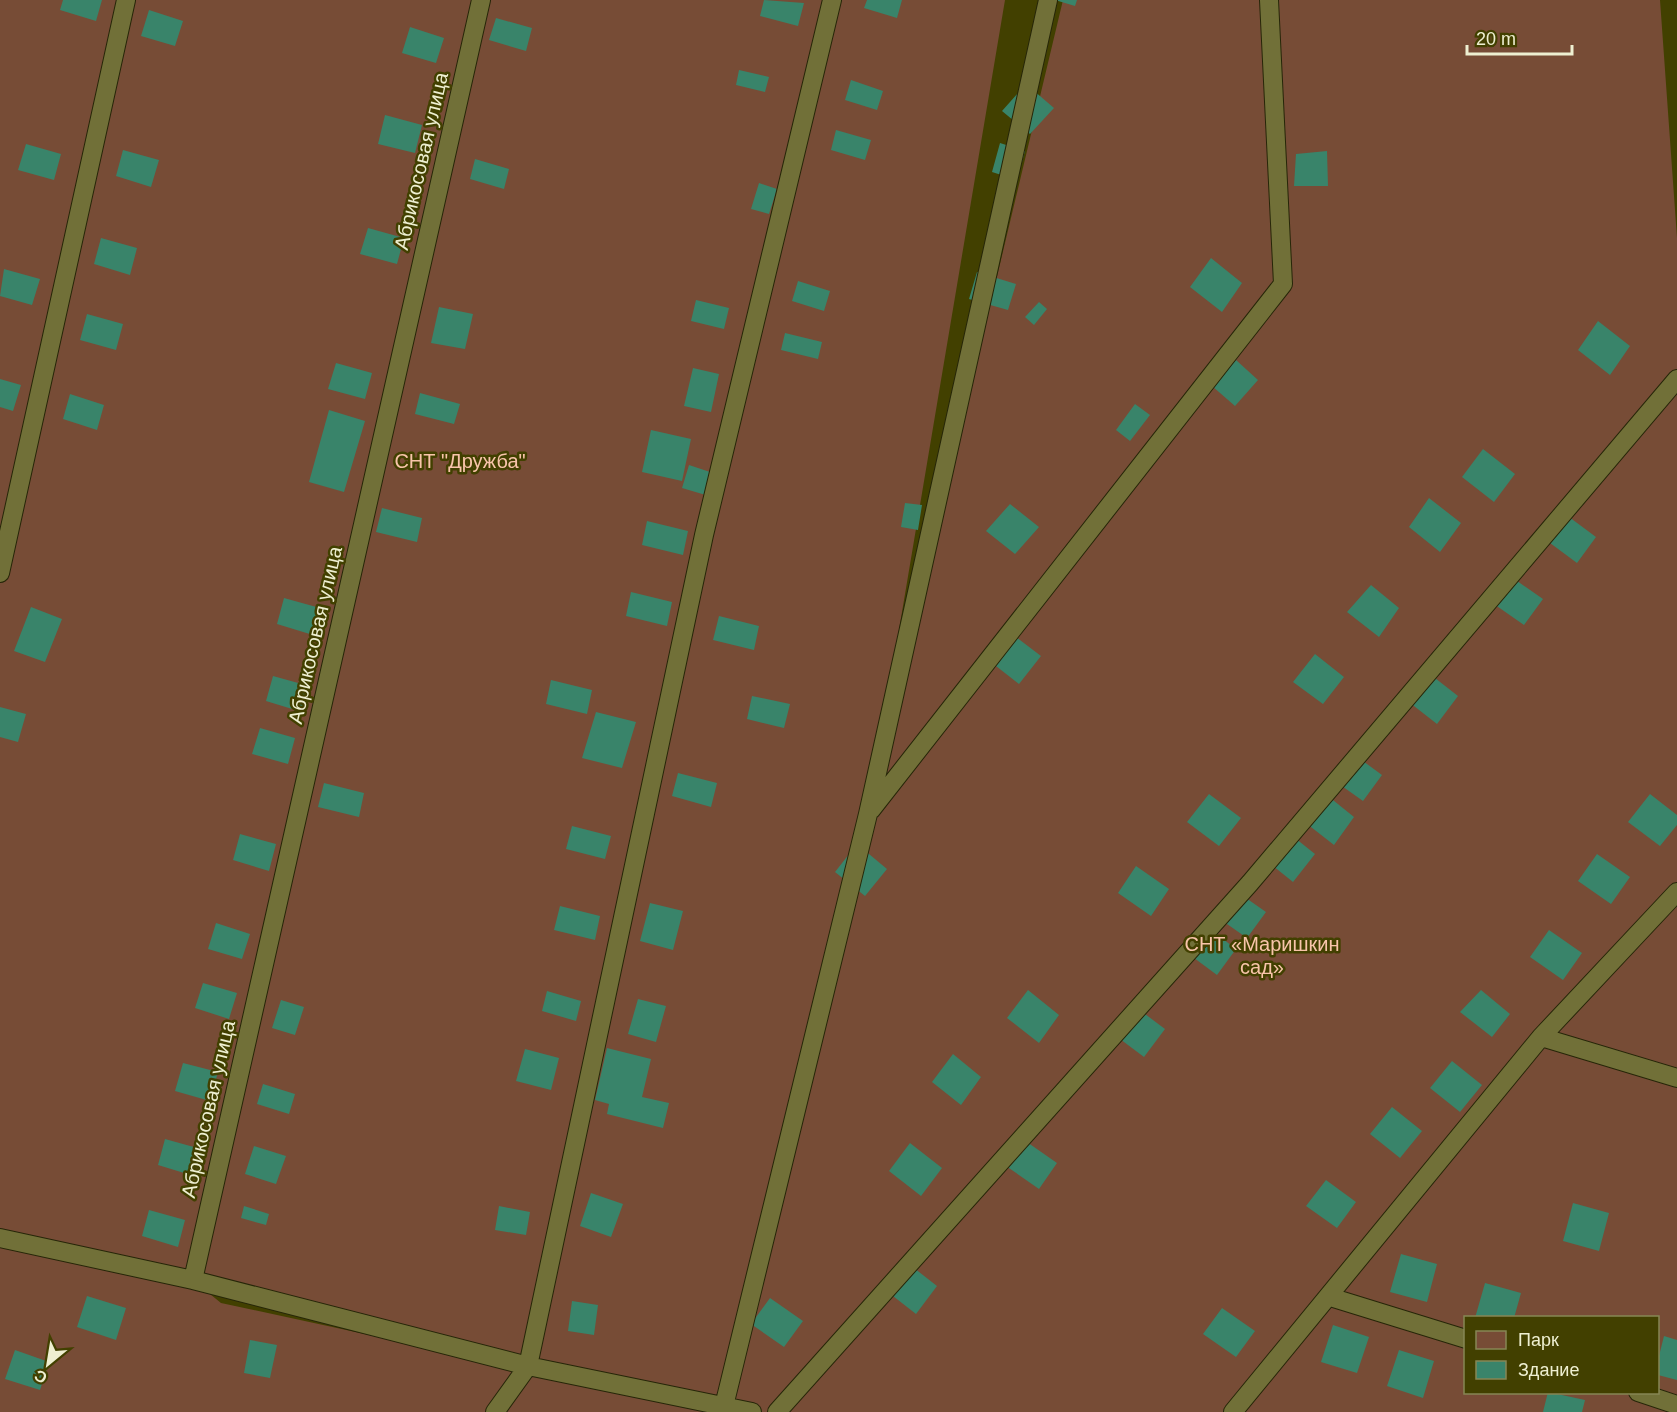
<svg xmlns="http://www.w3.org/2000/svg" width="1677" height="1412" font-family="Helvetica,sans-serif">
<rect width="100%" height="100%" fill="#424000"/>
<path fill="#774c36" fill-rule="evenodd" d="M0,0h1005l-137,814 -144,592 -530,-125 27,22 505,109 337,-1412h597l17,238v1174h-1677zM1466,1318h192v74h-192z"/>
<path fill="#39846a" d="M63,0h39l-6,21 -36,-11z
M764,0l40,3 -6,23 -38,-10z
M867,0h35l-5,18 -33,-10z
M1055,0h22l-2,6z
M149,10l34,11 -8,25 -34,-10z
M496,18l36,10 -6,23 -37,-11z
M410,27l34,11 -8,25 -34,-10z
M739,70l30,7 -4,15 -29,-7z
M851,80l32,11 -6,19 -32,-10z
M1026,84l28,24 -24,26 -28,-23z
M385,115l37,10 -7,28 -37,-9z
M836,130l35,10 -6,20 -34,-10z
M1000,143l25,8 -8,29 -25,-8z
M26,144l35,10 -7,26 -36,-10z
M123,150l36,10 -8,27 -35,-11z
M1327,151l1,35h-34l2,-32z
M475,159l34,10 -5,20 -34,-10z
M759,183l18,6 -8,25 -18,-5z
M368,228l36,10 -7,26 -37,-10z
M101,238l36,10 -7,27 -36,-11z
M1211,258l31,25 -20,29 -32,-25z
M4,269l36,10 -8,26 -32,-9z
M977,272l39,12 -8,26 -39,-11z
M798,281l32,10 -6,20 -32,-10z
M696,300l33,8 -5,21 -33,-8z
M1039,302l8,7 -13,16 -9,-8z
M439,307l34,7 -8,35 -34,-6z
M87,314l36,10 -7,26 -36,-10z
M1598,321l32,25 -20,29 -32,-25z
M785,333l37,9 -4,17 -37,-9z
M1236,360l22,20 -23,26 -23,-20z
M336,363l36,10 -7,26 -37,-10z
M693,368l26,6 -8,38 -27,-6z
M0,379l21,6 -8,26 -13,-4z
M420,393l40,11 -6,20 -39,-10z
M70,394l34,11 -7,25 -34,-11z
M1135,404l15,11 -20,26 -14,-11z
M329,410l36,11 -21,71 -35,-10z
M651,430l40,9 -9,42 -40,-9z
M1483,449l32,25 -21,28 -32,-25z
M689,465l27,9 -7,22 -27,-8z
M1429,498l32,25 -21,29 -31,-25z
M905,503l17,2 -4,25 -17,-3z
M1010,504l29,23 -24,27 -29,-23z
M382,508l40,10 -5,24 -41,-10z
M1565,514l31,23 -19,26 -31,-23z
M647,521l41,10 -5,24 -41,-10z
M1510,576l33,23 -19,26 -33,-23z
M1371,585l28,23 -20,29 -32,-25z
M631,592l41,10 -5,24 -41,-10z
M284,598l36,10 -7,27 -36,-11z
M31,607l31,12 -17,43 -31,-11z
M719,616l40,10 -5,24 -41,-10z
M1008,631l33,25 -22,28 -32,-25z
M1315,654l29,23 -21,27 -30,-22z
M1426,671l32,25 -21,28 -32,-25z
M273,676l36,10 -7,26 -36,-11z
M551,680l41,10 -5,24 -41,-10z
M752,696l38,8 -6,24 -37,-9z
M0,707l26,7 -8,28 -18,-5z
M596,712l40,10 -14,46 -40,-10z
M260,728l35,10 -7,26 -36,-10z
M1352,753l30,22 -19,26 -31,-22z
M678,773l39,10 -6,24 -39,-11z
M324,783l40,10 -5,24 -41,-10z
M1323,792l31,25 -20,28 -32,-25z
M1209,794l32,24 -22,28 -32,-24z
M1650,794l27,21v10l-17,21 -32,-24z
M572,826l39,10 -6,23 -39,-10z
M1285,830l30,24 -22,28 -30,-24z
M240,834l36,10 -7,27 -36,-11z
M857,844l30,25 -22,27 -30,-24z
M1597,854l33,23 -19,27 -33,-23z
M1136,866l33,23 -18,27 -33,-23z
M1236,891l30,21 -19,26 -30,-21z
M650,903l33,8 -10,39 -33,-9z
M560,906l40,10 -5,24 -41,-10z
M216,923l34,11 -8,25 -34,-10z
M1206,926l30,23 -19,26 -31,-23z
M1549,930l33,23 -19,27 -33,-23z
M203,983l34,10 -8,26 -34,-11z
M1028,990l31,25 -20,28 -32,-25z
M1481,990l29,24 -18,23 -32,-25z
M547,991l34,10 -5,20 -34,-10z
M638,999l28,7 -10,36 -28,-8z
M281,1000l23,7 -9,28 -23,-7z
M1133,1005l32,24 -21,28 -32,-24z
M607,1048l44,11 -9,38 27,6 -6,25 -56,-14 2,-10 -14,-4z
M525,1049l34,9 -8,32 -35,-9z
M953,1054l28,23 -20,28 -29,-23z
M1452,1061l30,24 -22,27 -30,-24z
M183,1063l35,9 -8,29 -35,-10z
M263,1084l32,10 -6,20 -32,-10z
M1392,1107l30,24 -22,27 -30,-24z
M165,1139l36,10 -7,27 -36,-11z
M1024,1140l33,23 -18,26 -33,-23z
M910,1143l32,25 -21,28 -32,-25z
M254,1146l32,10 -10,28 -31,-10z
M1326,1180l30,22 -19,26 -31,-22z
M591,1193l32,11 -12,33 -31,-11z
M1573,1203l36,10 -10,38 -36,-10z
M244,1206l25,8 -3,11 -25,-7z
M499,1206l31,6 -4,23 -31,-5z
M149,1210l36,10 -7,27 -36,-11z
M1401,1254l36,10 -10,38 -37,-10z
M905,1261l32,25 -21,28 -32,-25z
M1485,1283l36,10 -7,25h-39z
M87,1296l39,12 -10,32 -39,-13z
M770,1298l33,23 -19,26 -33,-23z
M572,1301l26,4 -4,30 -26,-4z
M1222,1308l33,23 -19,26 -33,-23z
M1333,1325l36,12 -12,36 -36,-11z
M1664,1336l13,4v40l-19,-5v-15z
M250,1340l27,5 -7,33 -26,-5z
M15,1350l34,12 -9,28 -35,-11z
M1399,1350l35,11 -11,37 -36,-12z
M1548,1392l37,8 -3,12h-39z"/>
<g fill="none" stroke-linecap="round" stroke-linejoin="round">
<defs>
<path id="lane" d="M0,573l126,-573
M871,810l412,-526 -14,-284
M1541,1037l136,41
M0,1238l193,42 335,86 224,46
M193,1280l288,-1280
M1330,1297l136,42
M1638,1392l39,13
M724,1406l144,-592 180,-814
M495,1412l33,-46 176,-831 128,-535
M777,1412l473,-529 427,-504
M1233,1412l308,-375 136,-145"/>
</defs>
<use href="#lane" stroke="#262608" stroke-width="20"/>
<use href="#lane" stroke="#717038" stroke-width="18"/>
</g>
<g text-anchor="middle" stroke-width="5" stroke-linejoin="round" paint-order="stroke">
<g font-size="20" fill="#eeefd1" stroke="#424000">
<text transform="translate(421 161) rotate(-77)" y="7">Абрикосовая улица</text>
<text transform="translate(315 635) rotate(-77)" y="7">Абрикосовая улица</text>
<text transform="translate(208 1109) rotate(-77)" y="7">Абрикосовая улица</text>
</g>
<g font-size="20" fill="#f8c4aa" stroke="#424000">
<text x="460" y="468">СНТ "Дружба"</text>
<text x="1262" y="951">СНТ «Маришкин<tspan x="1262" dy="23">сад»</tspan></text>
</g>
</g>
<rect x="1464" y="1316" width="195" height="78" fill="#424000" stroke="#878654" stroke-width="1.5"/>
<rect x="1476" y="1331" width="30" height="18" fill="#774c36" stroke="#878654" stroke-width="1.5"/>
<text x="1518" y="1346" font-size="18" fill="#eeefd1">Парк</text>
<rect x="1476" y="1361" width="30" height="18" fill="#39846a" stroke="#878654" stroke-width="1.5"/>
<text x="1518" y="1376" font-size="18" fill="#eeefd1">Здание</text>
<g transform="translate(48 1364) rotate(210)" stroke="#424000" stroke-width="4.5" paint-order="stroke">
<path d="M0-4.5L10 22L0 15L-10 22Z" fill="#eeefd1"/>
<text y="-9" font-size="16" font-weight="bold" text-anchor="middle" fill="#eeefd1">С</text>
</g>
<path d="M1467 45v9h105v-9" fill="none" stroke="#eeefd1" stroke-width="3"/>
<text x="1476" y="45" font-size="18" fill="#eeefd1" stroke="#424000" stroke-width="4.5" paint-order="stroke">20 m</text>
</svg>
